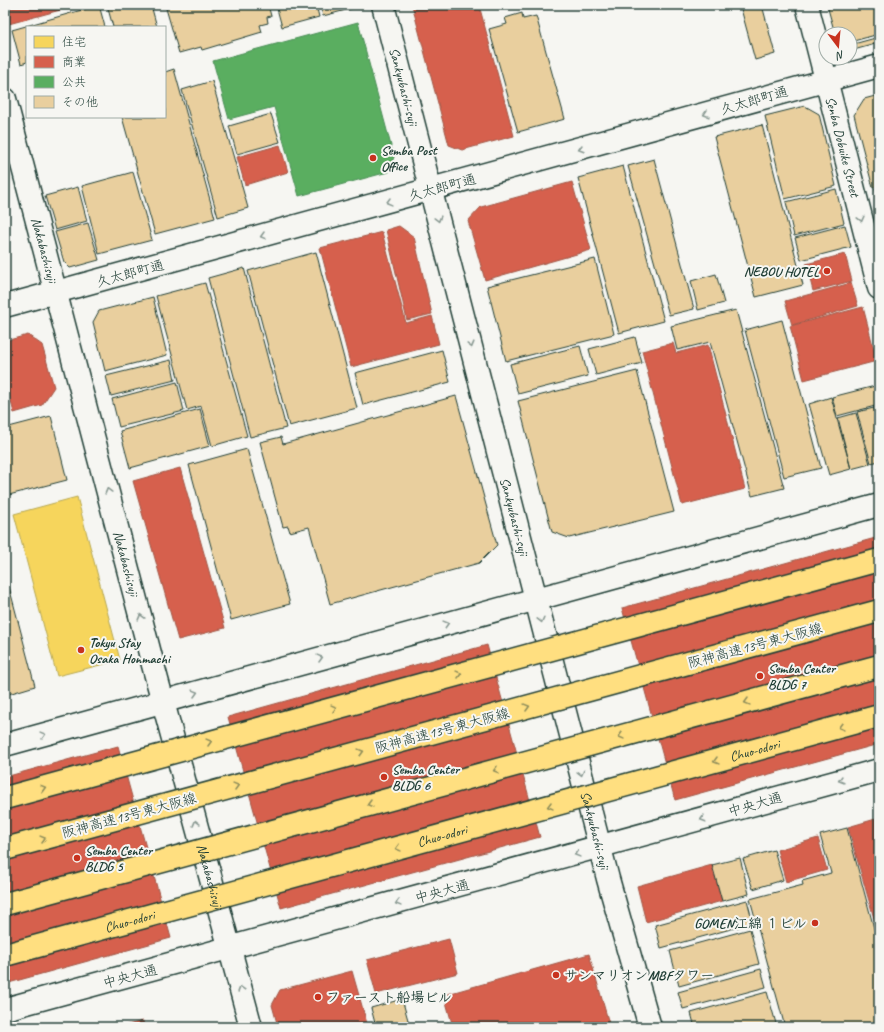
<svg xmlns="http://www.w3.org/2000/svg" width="884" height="1032" font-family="Caveat,'Klee One',sans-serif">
<rect width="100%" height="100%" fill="#f6f6f2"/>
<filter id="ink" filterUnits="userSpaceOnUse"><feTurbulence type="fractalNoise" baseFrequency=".025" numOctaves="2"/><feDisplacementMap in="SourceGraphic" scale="8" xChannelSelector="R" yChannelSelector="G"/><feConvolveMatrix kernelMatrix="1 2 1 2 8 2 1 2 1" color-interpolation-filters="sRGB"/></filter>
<g filter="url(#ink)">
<path fill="#f6d55c" stroke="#b6a750" d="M77,497l43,163 -63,16 -43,-162z"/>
<path fill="#d6604d" stroke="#9f5646" d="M22,5h41l1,4 -59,16v-15z
M412,5h67l35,131 -52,14 -13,-5z
M280,145l8,27 -43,13 -8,-28z
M572,182l19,68 -106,30 -17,-59 13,-14z
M399,226l15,11 18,77 -25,6 -21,-90z
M382,232l24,91 26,-7 7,28 -88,23 -31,-119z
M845,254l7,27 -39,10 -7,-27z
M851,283l7,23 -66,19 -7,-24z
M863,307l14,54 -73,19 -14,-54z
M28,335l14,10 12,42 -12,18 -28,8 -9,-34v-38z
M673,343l3,10 32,-8 37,144 -63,16 -40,-154z
M180,468l45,160 -47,12 -45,-159z
M879,537v207l-204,56 -53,-192z
M487,645l53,192 -259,71 -53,-191z
M118,746l53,192 -166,46v-207z
M879,818v118l-31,-109z
M818,838l9,32 -41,12 -9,-32z
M712,865l10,36 -76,21 -9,-36z
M449,939l9,34 -82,21 -9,-34z
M589,954l21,73h-157l-9,-32z
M352,971l16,56h-90l-6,-22 8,-15z
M143,1021l1,6h-24z"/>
<path fill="#5aae61" stroke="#488c54" d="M358,22l36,135 -6,15 -89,24 -25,-89 -45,12 -16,-58z"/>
<path fill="#e9cf9e" stroke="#1f3d34" d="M99,5l6,22h-78v35l-6,2 -9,-34z
M107,5h44l6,22h-44z
M165,5h103l3,11 -4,1 1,6 -8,2 2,7 -60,18 -1,-3 -22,6z
M276,5h40l3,12 -37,10z
M320,5h33l1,3 -31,8z
M740,5h22l13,49 -20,6z
M827,5h52v29l-29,8v-8h-15z
M522,13l1,6 13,-3 29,103 -47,13 -29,-103 18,-5 -2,-6z
M879,37v6l-29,8v-6z
M174,69l41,149 -60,16 -33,-117h43v-45z
M212,81l36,127 -30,9 -36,-127z
M879,95v91l-6,2 -19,-73 10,-16z
M805,106l14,8 17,72 -51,13 -20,-83z
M271,114l9,28 -43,12 -8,-28z
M762,125l41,160 -47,12 -42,-160z
M654,159l40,150 -25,6 -41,-149z
M623,166l41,155 -45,12 -41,-155z
M133,172l19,68 -53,14 -17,-68z
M78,187l9,34 -32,9 -10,-34z
M879,188v18l-4,-17z
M836,189l8,34 -50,13 -8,-34z
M88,223l11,37 -29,8 -6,-6 -9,-30z
M845,225l6,22 -50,13 -6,-22z
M316,252l41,156 -68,18 -41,-155z
M595,259l19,75 -108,27 -19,-75z
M244,268l42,160 -36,9 -42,-159z
M716,274l8,29 -26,7 -7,-29z
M205,283l42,153 -35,10 -11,-40 -14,4 -31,-114z
M153,297l14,58 -62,16 -12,-49 6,-11z
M736,310l48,178 -32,8 -42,-154 -33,8 -6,-24z
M782,320l39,148 -37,9 -39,-147z
M635,337l7,26 -46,12 -7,-26z
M580,346l8,30 -70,18 -8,-30z
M442,350l8,32 -87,23 -8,-32z
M171,360l4,20 -64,16 -5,-20z
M637,371l37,141 -105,26 -17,-6 -34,-131z
M177,382l7,29 -65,16 -7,-28z
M879,385v20l-42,11 -5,-19z
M456,396l41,149 -18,18 -149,41 -21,-77 -19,5 -2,-6 -5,1 -23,-85 21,-5 2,7z
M831,397l20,72 -22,6 -20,-71z
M879,406v18l-5,-17z
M874,408l5,20v33l-8,2 -14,-51z
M200,409l10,37 -80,22 -10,-37z
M856,413l14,51 -19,5 -13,-51z
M51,416l16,64 -62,16v-68z
M247,449l43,155 -59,16 -42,-155z
M5,571l30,115 -30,9z
M847,828l32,119v80h-94l-35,-128 53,-14 -1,-4 29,-8 -11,-38z
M774,850l9,30 -30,9 -10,-30z
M740,858l9,36 -27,7 -10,-36z
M747,900l6,23 -92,25 -6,-23z
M750,929l9,35 -80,22 -9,-35z
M761,969l5,18 -83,22 -5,-17z
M767,992l10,35h-92l9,-3 -3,-11z
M402,999l8,28h-34l-5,-19z"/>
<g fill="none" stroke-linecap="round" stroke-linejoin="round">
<defs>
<g id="minor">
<path id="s1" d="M383,5l225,874 42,148"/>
<path id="s2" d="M807,5l72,283"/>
<path id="s3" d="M5,99l148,566 98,362"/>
<path d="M5,306l874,-240"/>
<path d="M5,745l874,-240"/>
<path d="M5,1009l874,-239"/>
</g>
</defs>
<use href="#minor" stroke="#1f3d34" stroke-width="25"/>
<use href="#minor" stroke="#f6f6f2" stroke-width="22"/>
<defs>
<g id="major-bridge">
<path d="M5,798l874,-238"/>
<path id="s4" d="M5,955l874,-239"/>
</g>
<path id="highway-bridge" d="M5,849l874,-238
M5,904l874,-238"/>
</defs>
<use href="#major-bridge" stroke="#1f3d34" stroke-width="25" stroke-linecap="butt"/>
<use href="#highway-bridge" stroke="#1f3d34" stroke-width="25" stroke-linecap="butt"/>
<use href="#major-bridge" stroke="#ffdf80" stroke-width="22"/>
<use href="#highway-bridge" stroke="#ffdf80" stroke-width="22"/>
</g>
<defs><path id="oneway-chevron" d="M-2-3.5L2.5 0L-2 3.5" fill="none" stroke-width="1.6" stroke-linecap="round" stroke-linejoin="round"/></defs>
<g stroke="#8a9a93">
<use href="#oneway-chevron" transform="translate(706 114) rotate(164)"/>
<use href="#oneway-chevron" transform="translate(581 149) rotate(164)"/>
<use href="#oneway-chevron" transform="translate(389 202) rotate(165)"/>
<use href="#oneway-chevron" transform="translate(438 219) rotate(75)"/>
<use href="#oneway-chevron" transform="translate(861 219) rotate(76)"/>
<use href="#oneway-chevron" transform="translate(263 236) rotate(165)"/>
<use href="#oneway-chevron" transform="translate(471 345) rotate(75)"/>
<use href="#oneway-chevron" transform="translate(108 491) rotate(-105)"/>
<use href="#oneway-chevron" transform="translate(141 617) rotate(-105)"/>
<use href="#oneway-chevron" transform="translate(541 620) rotate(76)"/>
<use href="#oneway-chevron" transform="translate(446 624) rotate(-15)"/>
<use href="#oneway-chevron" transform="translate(320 658) rotate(-15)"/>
<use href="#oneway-chevron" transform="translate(195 693) rotate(-15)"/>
<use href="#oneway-chevron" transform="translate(43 735) rotate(-15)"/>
<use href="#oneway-chevron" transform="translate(581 773) rotate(76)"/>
<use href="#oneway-chevron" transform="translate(841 780) rotate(164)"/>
<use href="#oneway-chevron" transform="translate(703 819) rotate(164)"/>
<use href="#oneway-chevron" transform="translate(196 823) rotate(-105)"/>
<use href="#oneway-chevron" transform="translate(577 854) rotate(165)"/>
<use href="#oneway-chevron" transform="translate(398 903) rotate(165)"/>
<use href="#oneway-chevron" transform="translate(241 989) rotate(-106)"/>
</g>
<g stroke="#8f8e5a">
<use href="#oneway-chevron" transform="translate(459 674) rotate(-15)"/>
<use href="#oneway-chevron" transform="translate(747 702) rotate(165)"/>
<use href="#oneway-chevron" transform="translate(527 707) rotate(-15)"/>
<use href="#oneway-chevron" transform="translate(334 708) rotate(-15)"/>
<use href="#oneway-chevron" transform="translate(841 727) rotate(165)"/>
<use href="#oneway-chevron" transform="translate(621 736) rotate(165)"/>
<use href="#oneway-chevron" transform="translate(209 742) rotate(-15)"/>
<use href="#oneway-chevron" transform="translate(361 752) rotate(-15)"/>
<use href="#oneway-chevron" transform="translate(716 761) rotate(165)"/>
<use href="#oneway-chevron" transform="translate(496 770) rotate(165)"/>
<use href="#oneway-chevron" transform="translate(236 786) rotate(-15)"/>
<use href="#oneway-chevron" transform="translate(43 788) rotate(-15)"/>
<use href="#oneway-chevron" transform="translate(370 804) rotate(165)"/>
<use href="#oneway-chevron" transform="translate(550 806) rotate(165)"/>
<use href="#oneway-chevron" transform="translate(43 839) rotate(-15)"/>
<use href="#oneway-chevron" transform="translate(398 848) rotate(165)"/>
</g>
</g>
<g fill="#c8321e" stroke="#f6f6f2" stroke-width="1.5">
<circle cx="373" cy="158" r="4"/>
<circle cx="827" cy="271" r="4"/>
<circle cx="81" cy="650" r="4"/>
<circle cx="760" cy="676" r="4"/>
<circle cx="384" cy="777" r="4"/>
<circle cx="77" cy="858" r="4"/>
<circle cx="815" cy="923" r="4"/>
<circle cx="556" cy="975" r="4"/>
<circle cx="318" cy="997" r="4"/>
</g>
<g text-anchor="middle" stroke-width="4" stroke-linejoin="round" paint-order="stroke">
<g font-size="14" fill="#1f3d34" stroke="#f6f6f2">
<text dy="5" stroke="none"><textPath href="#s1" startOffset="84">Sankyubashi-suji</textPath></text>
<text transform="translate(754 100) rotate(-16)" y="5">久太郎町通</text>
<text dy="5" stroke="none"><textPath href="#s2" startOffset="146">Senba Dobuike Street</textPath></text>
<text transform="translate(442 187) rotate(-15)" y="5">久太郎町通</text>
<text dy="5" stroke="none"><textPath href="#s3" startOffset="156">Nakabashisuji</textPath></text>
<text transform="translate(130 273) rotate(-15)" y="5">久太郎町通</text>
<text dy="5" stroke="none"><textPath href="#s1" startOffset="528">Sankyubashi-suji</textPath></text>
<text dy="5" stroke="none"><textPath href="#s3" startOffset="480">Nakabashisuji</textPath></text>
<text transform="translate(755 645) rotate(-15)" y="5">阪神高速13号東大阪線</text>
<text transform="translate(442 730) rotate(-15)" y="5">阪神高速13号東大阪線</text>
<text dy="5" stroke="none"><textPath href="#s4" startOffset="777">Chuo-odori</textPath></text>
<text transform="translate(755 804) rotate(-16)" y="5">中央大通</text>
<text transform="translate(129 815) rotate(-15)" y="5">阪神高速13号東大阪線</text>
<text dy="5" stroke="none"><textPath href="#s1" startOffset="852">Sankyubashi-suji</textPath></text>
<text dy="5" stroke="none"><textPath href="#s4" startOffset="453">Chuo-odori</textPath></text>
<text dy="5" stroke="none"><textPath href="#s3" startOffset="804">Nakabashisuji</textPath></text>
<text transform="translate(442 891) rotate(-15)" y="5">中央大通</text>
<text dy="5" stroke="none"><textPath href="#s4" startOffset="129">Chuo-odori</textPath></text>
<text transform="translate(130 976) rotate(-15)" y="5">中央大通</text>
</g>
<g font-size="14" font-weight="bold" fill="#1f3d34" stroke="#f6f6f2" text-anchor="start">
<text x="381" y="155">Semba Post<tspan x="381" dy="16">Office</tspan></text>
<text x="819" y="276" text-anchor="end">NEBOU HOTEL</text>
<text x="89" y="647">Tokyu Stay<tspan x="89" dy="16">Osaka Honmachi</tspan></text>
<text x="768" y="673">Semba Center<tspan x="768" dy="16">BLDG 7</tspan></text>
<text x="392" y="774">Semba Center<tspan x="392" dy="16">BLDG 6</tspan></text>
<text x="85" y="855">Semba Center<tspan x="85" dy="16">BLDG 5</tspan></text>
<text x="807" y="928" text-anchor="end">GOMEN江綿 １ビル</text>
<text x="564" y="980">サンマリオンMBFタワー</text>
<text x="326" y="1002">ファースト船場ビル</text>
</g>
</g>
<rect width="884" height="1032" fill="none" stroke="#f6f6f2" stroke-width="20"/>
<rect x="10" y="10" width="864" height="1012" fill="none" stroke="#1f3d34" stroke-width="1.5" filter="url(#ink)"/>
<rect x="26" y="26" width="140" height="92" fill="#f6f6f2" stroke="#a0aca6"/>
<rect x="34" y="36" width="20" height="12" fill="#f6d55c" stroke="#a0aca6"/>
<text x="62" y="46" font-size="12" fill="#1f3d34">住宅</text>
<rect x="34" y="56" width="20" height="12" fill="#d6604d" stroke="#a0aca6"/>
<text x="62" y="66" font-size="12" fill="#1f3d34">商業</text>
<rect x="34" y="76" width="20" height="12" fill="#5aae61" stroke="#a0aca6"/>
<text x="62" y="86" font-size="12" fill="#1f3d34">公共</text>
<rect x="34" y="96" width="20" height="12" fill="#e9cf9e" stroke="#a0aca6"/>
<text x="62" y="106" font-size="12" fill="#1f3d34">その他</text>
<g transform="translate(838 46) rotate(164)"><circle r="19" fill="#f6f6f2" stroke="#a0aca6"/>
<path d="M0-3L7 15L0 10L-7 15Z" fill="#c8321e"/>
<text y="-6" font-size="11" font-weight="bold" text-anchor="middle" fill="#1f3d34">N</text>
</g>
</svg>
